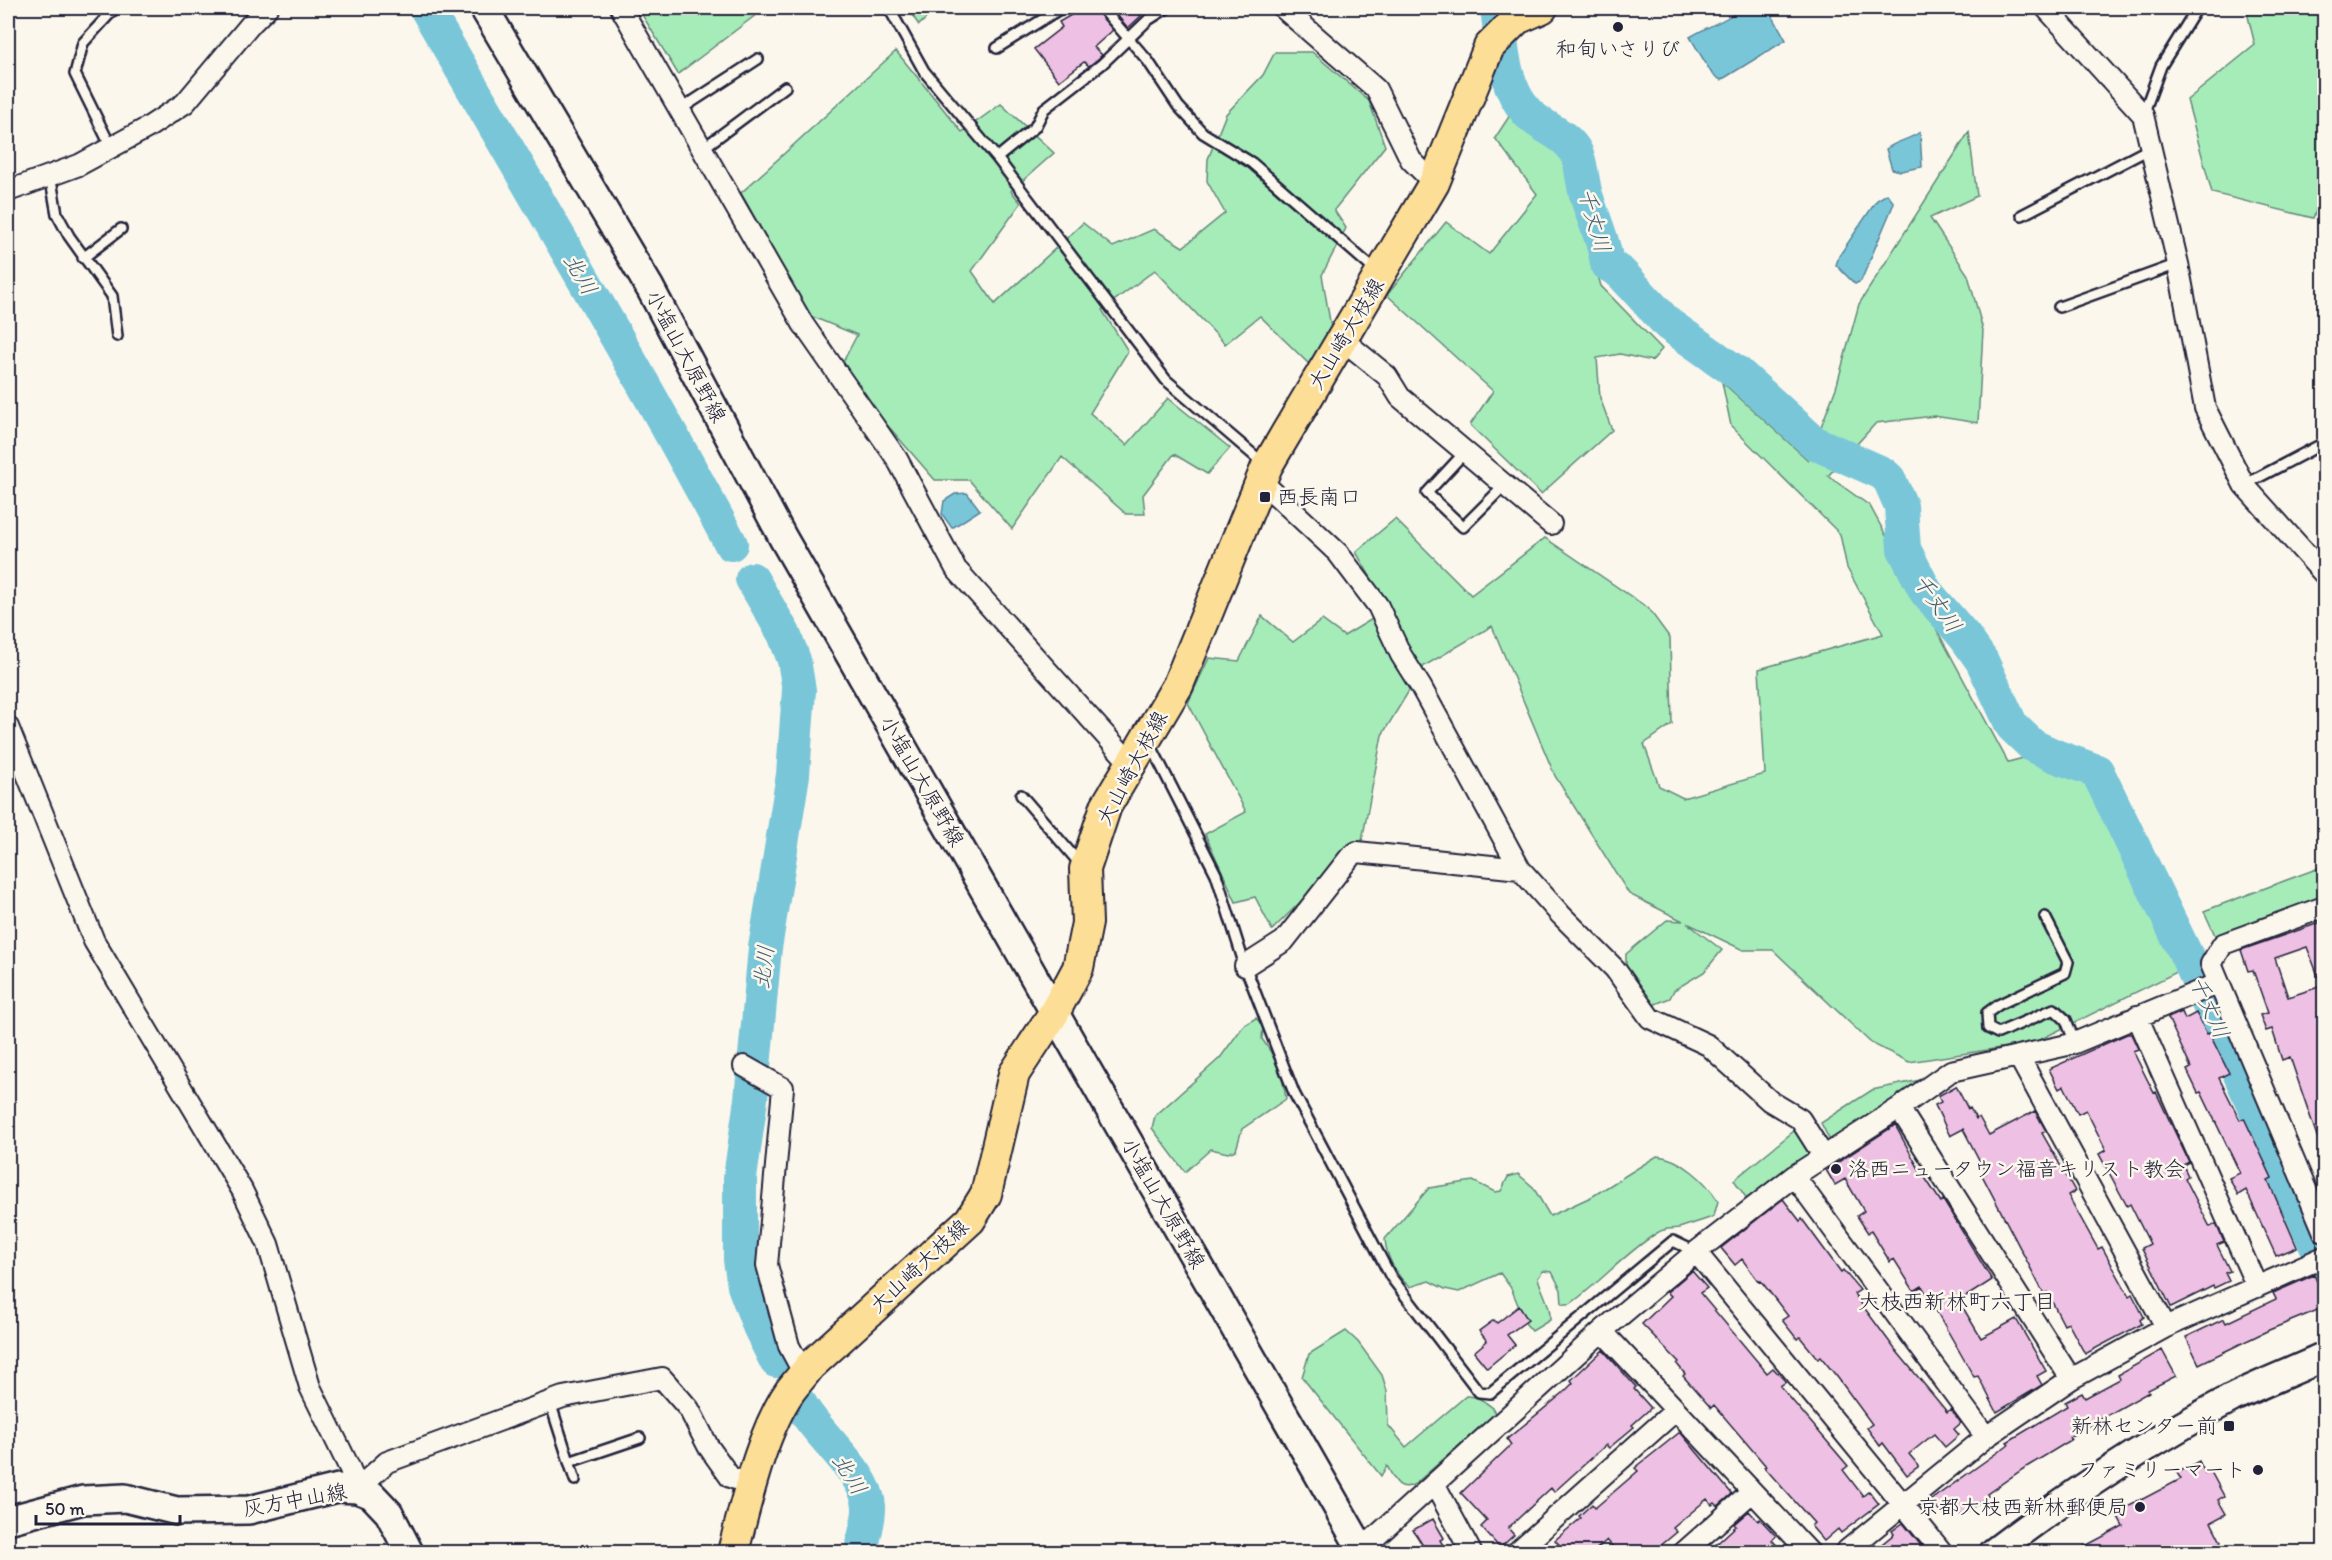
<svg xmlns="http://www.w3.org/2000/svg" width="2332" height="1560" font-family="Itim,'Klee One',sans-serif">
<rect width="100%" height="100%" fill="#fbf7ec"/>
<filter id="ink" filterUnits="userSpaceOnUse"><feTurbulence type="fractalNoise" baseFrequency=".0167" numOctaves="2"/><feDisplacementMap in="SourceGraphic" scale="12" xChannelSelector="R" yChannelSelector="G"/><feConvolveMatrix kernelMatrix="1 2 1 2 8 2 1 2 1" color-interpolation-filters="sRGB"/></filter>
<g filter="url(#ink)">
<path fill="#a6ecb9" stroke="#64877a" stroke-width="1.5" d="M638,8h127l-87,66z
M907,8h30l-18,17z
M2246,8h78v183l-11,27 -101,-25 -25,-93 68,-55z
M896,51l66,81 39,-28 53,49 -43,38 10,12 -49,68 23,33 88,-81 30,24 41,-18 29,18 42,-34 -18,-32 1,-22 18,-45 37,-39 12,-23h37l57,49 16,45 -51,64 12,18 -24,47 10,58 -21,33 -51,-50 -35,28 -70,-74 -53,40 26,41 -38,62 37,32 41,-47 62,50 -23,26 -33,-20 -31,41 2,19h-19l-64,-57 -50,72 -43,-49h-34l-66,-76 -26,-42 14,-27 -47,-19 -69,-123z
M1512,112l51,41 38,133 61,63 -10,12 -32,-7 -23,4 3,40 12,32 -71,64 -71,-69 23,-34 -106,-96 59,-73 43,32 48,-60 -42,-56z
M1969,132l8,64 -47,22 38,57 15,55 -5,93 -44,-7 -58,7 -48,53 42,30 138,256 19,-5 65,24 89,189 -148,73 -124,19 -38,-19 -98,-93h-30l-56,-27 35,27 -18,22 -30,18 -4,8 -17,7 -27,-31v-20l41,-34 16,1 -54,-27 -74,-118 -63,-150 -68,40 -42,69 -20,106 -90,89 -17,-33 -19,5 -31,-68 41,-22 -58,-109 21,-45 30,3 23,-45 31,26 29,-22 22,16 45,-27 -33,-57 39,-33 76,76 74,-57 103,70 22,30 2,86 -28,20 15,42 24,12 82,-24 -6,-105 124,-35 -36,-66 -7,-34 -109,-108 -9,-44 86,78 28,-72 23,-84z
M2324,866v38l-105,40 -15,-33z
M1256,1018l7,8 -1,13c14,19 21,36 24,60l-44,30 -6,21 -8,3 -17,-4 -26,23 -33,-44 3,-12 65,-58 24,-33z
M1944,1075l-111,72 -12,-24 51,-33z
M1800,1126l19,30 -68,49 -17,-25z
M1657,1156c24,2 49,25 61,45l-4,15c-11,5 -24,8 -35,12 -10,2 -12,-1 -22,5 -32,20 -56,49 -87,71h-8l-1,-14 -9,-18 -9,-1 -5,7c4,15 13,27 12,42l-18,11 -6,-7 -15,-36 -11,-15 -41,19 -14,-3 -16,-8 -19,6c-14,-11 -24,-31 -25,-48l44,-51 44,-7 22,11 6,-1 7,-14 10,-3 15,13 17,29 43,-20z
M1346,1331l12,11 24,33 5,16 1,34 18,22 60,-51c11,-1 19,6 27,12l2,6 -80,70c-17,9 -21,-6 -28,-18l-6,10 -79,-99 7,-23z"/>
<path fill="#7ac6d9" stroke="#57849a" stroke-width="1.5" d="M1743,8h25l18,32 -65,40 -9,-6 -22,-37c18,-11 37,-17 53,-29z
M1920,132l2,35 -21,4 -9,-2 -6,-20c10,-8 23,-9 34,-17z
M1887,194l7,9 -33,78 -6,3 -19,-19 3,-9 38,-56z
M967,493l13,17 -28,18 -10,-14 2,-13 11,-7z"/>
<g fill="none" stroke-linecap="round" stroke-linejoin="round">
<path stroke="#7ac6d9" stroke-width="34" d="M426,8c103,178 208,354 305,536
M1497,8c5,34 5,77 30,104 13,15 36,20 47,37 8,11 8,36 13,49 7,23 17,42 20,66l14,9 47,51 71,50 76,69 67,30 7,6 12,27 3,43 22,43 39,45 17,24 30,65 21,20 25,11 39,14 94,194 133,298
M752,579l32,55 10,26 5,30 -6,85 -28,173 -14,151 -11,79v82l4,26 15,40 17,35
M801,1405c16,30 66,68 68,101 1,14 -6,32 -8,46"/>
</g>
<path fill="#eec0e4" stroke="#22223b" stroke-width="1.5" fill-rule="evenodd" d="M1083,8h11l19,22 -19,17 8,8 -4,4 -9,7 -5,-4 -25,19 -25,-32 28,-22 -3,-5z
M1111,8h27l-2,1 5,7 -13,12z
M2325,921v130l-5,1 5,15v80l-4,1 -31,-91 -8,3 -10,-31 -6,2 -6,-16 8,-2 -15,-43 -5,1 -7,-21zM2307,947l15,39 -34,11 -13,-39z
M2182,1012l3,7 11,-6 11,21 2,-1 20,40 -10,5 21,42 4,-2 28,60 -4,2 29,67 -21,9 -30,-66 -8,5 -9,-17 11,-5 -39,-81 -3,1 -11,-23 4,-2 -23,-50z
M2127,1034h4l7,15 -5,2 21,42 2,-1 33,70 -6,3 5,11 -3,2 25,49 6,-3 8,18 -7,3 13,26 -5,2 4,8 -15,7 -1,-2 -42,21 -29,-59 8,-4 -20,-40 -3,2 -28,-52 7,-4 -20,-40 -8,4 -14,-28 -5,3 -10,-20z
M1956,1086l12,23 2,-1 6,11 3,-2 10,18 46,-24 11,20 -4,2 33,58 -7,4 30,54 4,-2 27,49 3,-2 12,23 -4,3 2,4 -57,30 -17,-31 -4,2 -17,-33 -3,2 -62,-119 4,-2 -23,-44 -13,7 -15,-31 6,-3 -3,-6z
M1895,1125l23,42 23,35 2,-2 49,80 -33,21 22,37 35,-19 30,52 -9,5 5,9 -45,27 -19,-36 -4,1 -52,-91 -8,5 -20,-32 -4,3 -19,-31 -3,2 -11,-17 7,-5 -19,-32 -10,6 -9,-15z
M1783,1199l17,22 2,-2 39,53 2,-2 17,20 -6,4 40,54 53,64 4,-3 10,14 -7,6 5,6 -14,12 -11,-13 -25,20 10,12 -12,9 -24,-32 -3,3 -13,-18 5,-4 -34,-46 -17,-21 -3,2 -18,-22 -3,2 -15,-19 6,-4 -27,-35 -2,1 -17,-23 -7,6 -14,-17z
M1692,1271l15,17 -7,5 67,80 6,-5 13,14 -6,4 68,80 -5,4 20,26 6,-5 10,13 -38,29 -3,-4 -14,12 -13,-15 3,-3 -50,-56 2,-1 -52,-61 -3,3 -28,-32 2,-2 -8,-10 2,-2 -37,-38 29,-28 -4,-4z
M2314,1275l11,24v8l-56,23 -70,34 -13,-27 38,-18 2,4 50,-24 -3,-6z
M1519,1306l9,14 -21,15 8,10 -28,23 -13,-16 13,-11 -8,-10 15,-11 3,3z
M1603,1350l33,37 -2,2 17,19 -19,17 2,2 -25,21 -3,-3 -52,47 -3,-4 -43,40 6,7 -14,13 -19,-21 6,-6 -26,-28 50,-48 -4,-6 56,-46 10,-10 -2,-3z
M2162,1350l14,26 -28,14 1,2 -80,45 2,3 -48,29 -36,25 1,2 -27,20 -8,-11 -12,9 -10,-14 78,-56 -2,-2 60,-36 -2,-4 17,-9 3,5 35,-19 -2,-4z
M1680,1432l52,62 -14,12 -3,-3 -3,2 -5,-6 -34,29 4,4 -24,20h-36l-10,-12 -14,12h-27l-11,-12 26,-22 -2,-2 13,-12 3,4 43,-37 -3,-3z
M2199,1461l6,12 5,-3 14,26 -6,4 8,14 -15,8 10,20 -19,10h-128l49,-26 -7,-13 65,-34 -4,-6z
M1749,1511l9,10 2,-2 16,17 -4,4 11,12h-75l28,-26 -2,-2z
M1433,1519l11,19 -4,2 7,12h-20l-14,-22z
M1903,1523l20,25 -6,4h-45l22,-18 -2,-3z"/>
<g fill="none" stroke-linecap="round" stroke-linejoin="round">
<defs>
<path id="lane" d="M889,8l35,63 73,87 169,222 97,83
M1102,8l46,53 30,45 25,27 49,30 125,109
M997,48l64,-40
M681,109l77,-50
M2143,115l18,-49 36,-58
M111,147l-36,-73 8,-31 32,-35
M702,149l83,-62
M997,158l38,-31 9,-18 58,-45 46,-44 19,-12
M50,175l7,39 12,22 43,60 5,40
M2022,215l129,-67
M83,258l38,-29
M2059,307l119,-43
M1465,452l-38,41 36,34 42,-42
M2244,485l80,-42
M1150,744l66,130 29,92 49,127 97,184 88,115 11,1 183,-152 23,11
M1021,795l60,70
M2045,917l23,45 -3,11 -67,32 -11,8 1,15 10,5 56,-24 12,11 9,23
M550,1402l25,78
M569,1462l71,-24"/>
<path id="street" d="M621,8l182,316 94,135 59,110 176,196
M1283,8l93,81 35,71 23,23
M2046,8l97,107 35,149 27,144 39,77 80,89
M8,191l71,-26 68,-37 38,-25 66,-79 16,-16
M1343,340l44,36 13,21 151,127
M1260,480l78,73 40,53 23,49 20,32 99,182 41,46 54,54 35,49 58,27 62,56 30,18 24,38
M8,727l86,214 148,249 26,54 42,143 40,82 7,20 30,-27 176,-65 99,-19 27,31 19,37 22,31 21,8
M2324,907l-101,37 -12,20 113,268
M1245,966l39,-25 66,-84 7,-5 163,17
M2137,1016l120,271
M2019,1057l147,270
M744,1066l39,22 -16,177 22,81 15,28
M1899,1108l172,271
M1794,1176l192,261
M1696,1252l246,300
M1602,1331l207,221
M1435,1485l36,67
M1359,1552l243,-221 94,-79 98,-76 105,-68 52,-37 121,-27 147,-61
M1517,1552l159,-142
M1684,1552l68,-60
M1845,1552l141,-115 85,-58 95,-52 158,-70"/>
<path id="secondary" d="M484,8l166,280 133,250 580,1014
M8,1520l75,-20 42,-2 52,13 72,-1 89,-22 19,1 15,6 17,18 20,39
M1994,1552c75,-57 154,-109 238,-154 30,-15 62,-27 92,-41"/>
<path id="primary" d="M733,1552c13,-49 28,-119 57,-161 6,-8 14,-17 20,-25l160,-146 16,-26 28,-120 40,-61 24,-45 9,-45 -2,-54 21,-63 72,-121 89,-219 167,-283 55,-136 28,-28 25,-11"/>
</defs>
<use href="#lane" stroke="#22223b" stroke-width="14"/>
<use href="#street" stroke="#22223b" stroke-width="24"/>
<use href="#secondary" stroke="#22223b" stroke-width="32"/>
<use href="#primary" stroke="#22223b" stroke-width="34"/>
<use href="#lane" stroke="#fbf7ec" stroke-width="9"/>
<use href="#street" stroke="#fbf7ec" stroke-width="20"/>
<use href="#secondary" stroke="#fbf7ec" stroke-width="27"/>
<use href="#primary" stroke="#fdde96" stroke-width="30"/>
</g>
</g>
<g fill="#22223b" stroke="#fbf7ec" stroke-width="2">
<circle cx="1618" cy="27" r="6"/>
<rect x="1259" y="491" width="12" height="12" rx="3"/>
<circle cx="1836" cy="1169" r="6"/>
<rect x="2223" y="1420" width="12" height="12" rx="3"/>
<circle cx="2258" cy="1470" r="6"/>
<circle cx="2140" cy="1507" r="6"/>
</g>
<g text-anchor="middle" stroke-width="5" stroke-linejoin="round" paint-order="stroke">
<g font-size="21" fill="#22223b" stroke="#fbf7ec" text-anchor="end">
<text x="1618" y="56" text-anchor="middle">和旬いさりび</text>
<text x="1277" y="504" text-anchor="start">西長南口</text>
<text x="1848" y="1176" text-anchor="start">洛西ニュータウン福音キリスト教会</text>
<text x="2217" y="1433">新林センター前</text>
<text x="2246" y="1477">ファミリーマート</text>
<text x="2128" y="1514">京都大枝西新林郵便局</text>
</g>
<g font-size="21" fill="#22223b" stroke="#fbf7ec">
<text transform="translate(1346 334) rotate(-59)" y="7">大山崎大枝線</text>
<text transform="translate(686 356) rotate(62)" y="7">小塩山大原野線</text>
<text transform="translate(1132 768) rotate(-62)" y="7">大山崎大枝線</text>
<text transform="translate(922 781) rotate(60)" y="7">小塩山大原野線</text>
<text transform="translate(1163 1203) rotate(60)" y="7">小塩山大原野線</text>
<text transform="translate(919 1266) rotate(-43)" y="7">大山崎大枝線</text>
<text transform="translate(295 1500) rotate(-10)" y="7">灰方中山線</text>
</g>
<g font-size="22" font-style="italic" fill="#415b72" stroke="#fbf7ec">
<text transform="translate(1595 220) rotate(74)" y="8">千丈川</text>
<text transform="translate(581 274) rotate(60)" y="8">北川</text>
<text transform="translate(1938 603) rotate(55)" y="8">千丈川</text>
<text transform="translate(763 967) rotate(-83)" y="8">北川</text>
<text transform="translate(2210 1007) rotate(66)" y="8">千丈川</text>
<text transform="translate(850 1474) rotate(58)" y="8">北川</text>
</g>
<g font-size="22" fill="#22223b" stroke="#fbf7ec">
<text x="1957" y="1309">大枝西新林町六丁目</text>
</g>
</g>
<rect width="2332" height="1560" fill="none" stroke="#fbf7ec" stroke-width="30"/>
<rect x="15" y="15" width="2302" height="1530" fill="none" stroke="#22223b" stroke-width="2" filter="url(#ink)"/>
<path d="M36 1515v9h144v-9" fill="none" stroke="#22223b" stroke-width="3"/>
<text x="45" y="1515" font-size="18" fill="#22223b" stroke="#fbf7ec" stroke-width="4.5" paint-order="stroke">50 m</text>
</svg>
